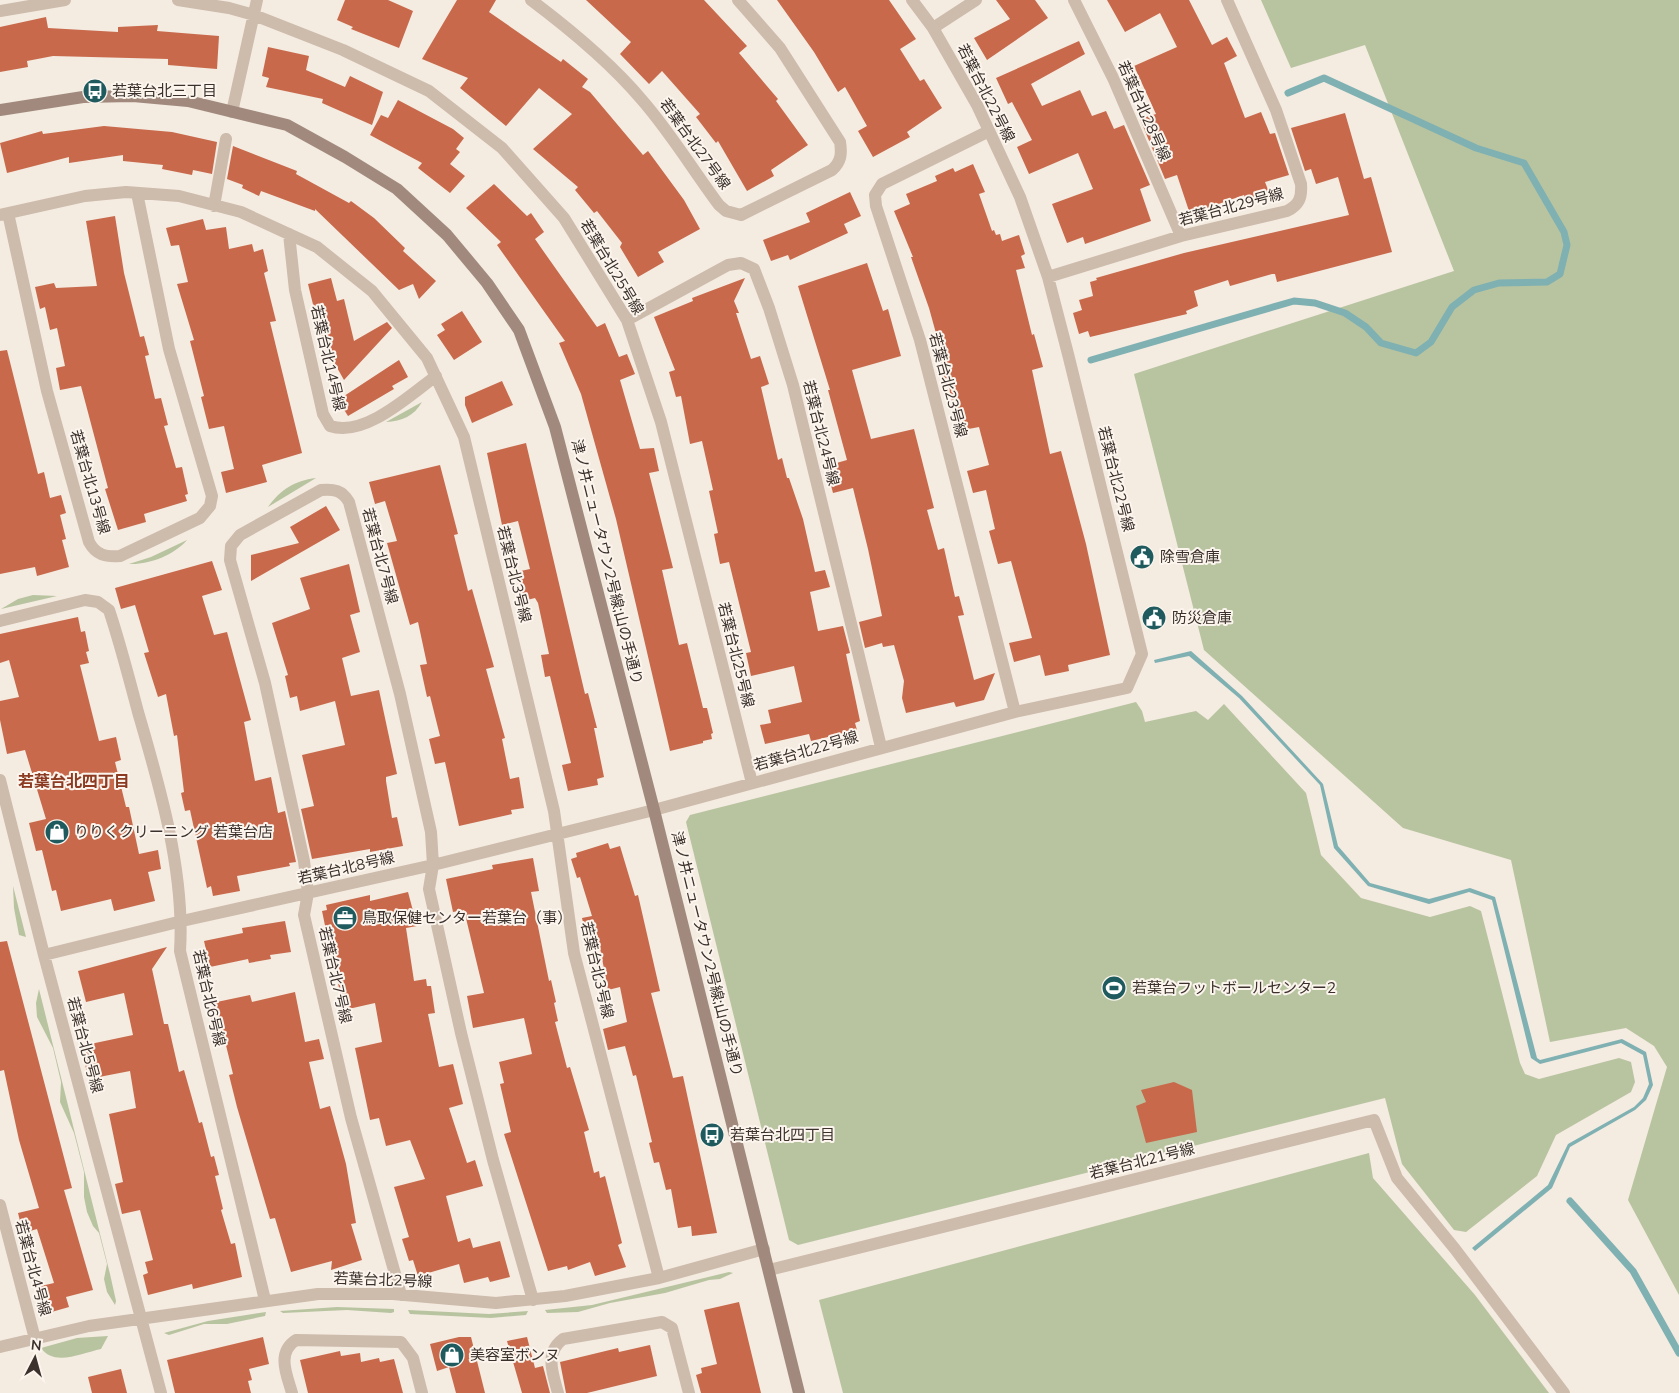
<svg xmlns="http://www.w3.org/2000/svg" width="1679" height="1393" font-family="Mulish,'Noto Sans JP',sans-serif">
<rect width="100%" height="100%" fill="#f4ebe1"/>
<path fill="#b8c4a0" d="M1261,0h418v1295l-51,-95 39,-133 -13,-21 -28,-18 -76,14 -39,-182 -108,-32 -199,-178 -70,-276 320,-103 -89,-226 -74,23z
M422,402c-8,14 -20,19 -36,20z
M316,478l-48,29c13,-18 26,-26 48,-29z
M187,540c-13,15 -38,25 -58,24l22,-7z
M33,595l24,1 -56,13 17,-10z
M1136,702l6,9 3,11 51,-11 12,9 16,-16 82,89 15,62 40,43 69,19 40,-11 11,5 39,152 5,11 14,5 80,-21 12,4 4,20 -4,10 -75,43 -19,41 -71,56 -12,-2 -52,-66 -17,-66 -587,147 -9,-5 -103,-418 4,-7z
M13,886l13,51 -7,-2 -5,-27z
M39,989l71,285 6,27 -1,4 -8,-13 -3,-13 3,-15 -8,-31 -6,-7 -6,-14 -3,-15v-25l-10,-39 -14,-31 1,-20 -8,-34 -16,-31 -1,-14z
M1369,1153l4,25 102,117 74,98h-706l-24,-93z
M729,1272l4,1 -13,6 -11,1 -44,13 -55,10 -32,9 -31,1 -2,-3 47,-5z
M337,1307l57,2v3l-3,1 -44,-3 -64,3 -3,-2z
M408,1310l81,4 39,-3 -2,4 -35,3 -81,-4z
M266,1312l-1,4 -38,8h-23l-35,11 -5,-2 44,-12z
M108,1336l-7,13c-19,4 -47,18 -60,-1l36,-10z"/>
<path fill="#7fb0b2" d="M1191,651l51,45 81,88 15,62 32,37 59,16 41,-11 25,9 42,161 3,2 82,-21 24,13 7,33 -7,15 -11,10 -65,37 -18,41 -77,63 -3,-3 76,-63 20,-41 66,-37 9,-9 6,-14 -6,-29 -22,-12 -81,21 -9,-6 -39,-158 -23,-8 -40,12 -61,-18 -34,-38 -14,-63 -81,-87 -50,-42 -34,7 -1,-3z"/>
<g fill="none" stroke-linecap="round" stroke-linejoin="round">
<path stroke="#7fb0b2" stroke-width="7" d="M1091,360l203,-59 21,2 30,10 21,14 15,16 35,10 15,-11 21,-35 22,-17 25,-7 48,-1 13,-8 7,-29 -3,-13 -40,-69 -48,-15 -152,-70 -36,15
M1570,1201l63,70 46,82"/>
</g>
<path fill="#c8694b" d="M345,0h43l25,11 -14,37 -48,-19 2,-2 -16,-7z
M457,0h39l-7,12 72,50 2,-3 25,20 -6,8 8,5 53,63 5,-4 36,49 16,29 -42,23 6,10 -26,15 -18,-30 2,-4 -25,-32 -3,2 -19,-23 3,-3 -45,-38 39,-35 -33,-26 -33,38 -46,-38 8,-10 -46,-19z
M586,0h118l43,46 -8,7 39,46 -2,2 32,44 -37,25 3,6 -27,15 -29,-50 -2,2 -20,-26 4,-3 -38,-43 -13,13 -29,-30 11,-12z
M777,0h112l27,39 -16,10 20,32 4,-2 18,29 -35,24 3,5 -37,20 -15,-26 9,-5 -22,-39 -7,5 -24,-40z
M996,0h39l13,18 -61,42 -13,-22 36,-19z
M1107,0h82l23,45 15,-8 10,19 -13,7 21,55 16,-6 9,22 5,-1 14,42 -24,7 5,13 -23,8 -3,-8 -54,19 -13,-39 -12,4 -25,-60 16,-5 -22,-48 43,-19 -17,-34 -35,19z
M46,17l2,11 70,4v-5l40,-2 -1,6 62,5 -2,33 -49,-4v-6l-115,-3 -26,5 1,6 -28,5v-45z
M1079,41l6,13 -54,30 11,22 38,-16 12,26 14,-5 8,18 10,-4 26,60 -10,4 11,32 -66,23 -2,-7 -16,6 -15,-39 41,-15 -15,-36 -49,21 -12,-27 15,-7 -20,-38 -4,2 -12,-26z
M268,47l41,9 -3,14 39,17 5,-11 33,16 -11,33 -50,-22 1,-4 -57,-12 3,-9 -7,-2z
M398,100l55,29 11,9 -8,11 4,3 -10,12 15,12 -15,17 -32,-25 4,-5 -52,-28 11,-20 7,3z
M1345,113l19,66 7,-2 21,75 -115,30 -2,-8h-3l-42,12 -2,-6 -34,11 4,15 -12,5 1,3 -97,23 -2,-6 -9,3 -6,-21 9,-3 -3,-10 14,-4 -3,-14 7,-2 -1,-2 88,-25 165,-38 -11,-38 -22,7 -5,-15 -6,2 -14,-43z
M104,126l68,6 45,10 -5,32 -19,-4 -1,5 -30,-6 1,-4 -40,-4v-6l-54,8v-6l-62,16 -7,-30 42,-12 1,3z
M233,146l64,25 -1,3 53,29 2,-2 23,17 31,30 -2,3 33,30 -17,18 -6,-15 -14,6 -84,-81v2l-54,-20 -2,5 -17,-8 1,-3 -16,-6z
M973,164l12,28 -6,2 13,37 2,-1 2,5 4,-1 2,7 17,-6 6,19 -4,2 4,12 -9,2 16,65 2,-1 9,33 -11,3 18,84 11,-3 25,93 24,111 -42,10 1,6 -24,5 -5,-21 -26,7 -5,-19 23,-5 -21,-77 -13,3 -9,-33 6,-2 -9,-39 -13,3 -6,-22 22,-6 -10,-38 -21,4 -11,-53 -3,1 -5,-23 3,-1 -13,-47 -18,-51h2l-19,-46 16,-7 -4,-10 31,-13 -2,-5 18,-8 2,4z
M494,184l33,32 4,-3 13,19 -9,7 9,13 53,75 8,-4 14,34 8,-3 8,20 -15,6 20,69 14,-1 5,23 -10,2 24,95 -11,2 17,75 8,-2 16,65h4l6,25 -2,1 1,5 -9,2v2l-33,8 -54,-232 -35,-125 -22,-51 6,-2 -68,-96 4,-3 -35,-34z
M850,192l11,24 -17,8 4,9 -58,27 -2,-5 -17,6 -8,-21 47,-18 -4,-9z
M115,216l9,57 16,64 4,-1 5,19 -4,1 10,43 6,-1 7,27 -4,1 12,42 6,-1 6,27 -3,1 2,6 -43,13 2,8 -28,8 -13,-41 3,-1 -27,-102 -21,4 -4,-22 9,-2 -8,-38 -7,2 -5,-23 -5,2 -5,-22 19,-4 2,5 41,-2 -11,-65z
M203,219l3,11 20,-3 3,22 23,-5 2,8 9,-3 5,22 -4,2 12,48 -6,1 32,131 -40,12 5,17 -41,11 -5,-21 13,-3 -10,-43 -15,3 -8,-32 3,-1 -14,-55 4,-1 -17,-56 11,-2 -9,-37 -8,1 -5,-18z
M867,263l16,48 5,-2 13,47 -49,14 19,69 43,-10 20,79 -7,2 11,40 6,-2 11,49 4,-1 5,19 -6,1 16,64 21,-7 -11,27 -28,7 -2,-5 -48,11 -4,-15 2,-17 -10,-36 -11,2 -1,-4 -17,5 -6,-26 23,-6 -14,-67 -15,-61 -20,5 -7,-27 21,-6 -19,-70h2l-32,-104z
M331,278l6,23 7,-2 10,42 33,-19 5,6 -48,52 -22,-39 -14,-57z
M745,278l-11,23 5,12h-3l15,46 9,-3 9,28 -8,3 17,73 4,-2 5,20h2l14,41 12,53 10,-2 5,17 -20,5 8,39 25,-5 7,27 -4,1 14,67 -5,2 2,7 -46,11 -2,-7 -44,10 -5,-19 11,-2 -3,-13 34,-8 -8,-36 -43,10 -5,-23 5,-1 -22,-90 -9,2 -6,-30 4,-1 -9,-42 4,-1 -11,-49 -12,3 -9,-48 -5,1 -7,-25 6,-2 -21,-53 39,-16 -1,-3z
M462,311l20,31 -28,18 -17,-25 8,-5 -4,-6z
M7,350l31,124 6,-2 6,26 11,-3 5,18 -6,2 6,24 -4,1 7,27 -32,9 -2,-9 -35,7v-223z
M399,360l9,17 -16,9 2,3 -46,27 -10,-16z
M502,381l11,24 -41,18 -7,-18v-8z
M526,443l59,251 3,-1 9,35h-3l10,49 -7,2 1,6 -30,6 -6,-26 9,-2 -21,-87 -5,1 -4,-22 8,-1 -11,-51 -3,-5 -12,3 -7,-29 14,-3 -12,-48 -16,4 -15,-72z
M440,465l18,69 -4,1 14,56 4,-2 22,78 -8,2 19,69 -3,1 8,40 9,-2 5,31 -13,2 1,4 -53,12 -14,-64 -10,2 -6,-25 11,-3 -10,-40 -3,1 -7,-32 7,-1 -9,-42 -8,3 -23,-82 10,-2 -12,-40 -10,3 -6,-22z
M326,506l14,24 -89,51v-26l48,-12 -9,-16z
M212,561l10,29 -20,6 12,39 13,-3 24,88 -7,2 11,59 16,-4 7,36 7,-2 11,51 -7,1 1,3 -53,10 3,15 -27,5 -2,-10 -4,2 -17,-78 -5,1 -4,-18 3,-1 -7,-57 -3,1 -8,-42 -8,3 -14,-44 5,-1 -14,-47 -14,4 -6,-21z
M349,564l11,48 -10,3 10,37 -18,6 1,4 8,34 28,-6 18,84 -11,3v4l6,37 5,-1 6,29 -33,6v-3l-58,10 -11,-50 13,-3 -12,-51 43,-10 -10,-44 -35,10 -3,-15 -7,2 -5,-22 3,-1 -16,-52 38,-14 -10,-31z
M78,617l3,15 4,-1 4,20 -3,1 3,11 -9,2 19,76 17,-4 5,23 -6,2 11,45h3l10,47 19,-4 3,19 -13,3 7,29 -41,10 -3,-12 -50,12 -5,-21 -4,1 -10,-41 -6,1 -7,-28 17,-4 -21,-69 -18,4 -7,-34v-19l19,-4 -10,-37 -9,3v-29z
M608,843l2,6 10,-3 15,50 3,-1 22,96 -9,2 22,85 10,-2 34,157 -25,3 -1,-10 -13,2 -7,-39 -5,1 -7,-28 -5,1 -5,-20 3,-1 -16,-67 -3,1 -8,-30 -17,4 -5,-21 24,-7 -7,-35 -12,3 -10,-53 -11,2 -5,-21 10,-2 -12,-39 -3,1 -6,-19 6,-2 -1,-4z
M533,858l6,33 -8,1 18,89 2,-1 5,22 -2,1 4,18 -3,1 12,46 3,-1 19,63 -5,2 10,41 5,-2 1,7 5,-2 17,67 -4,2 8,22 -31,9 -5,-14 -22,8 -1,-4 -19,5 -44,-137 7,-2 -11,-48 4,-1 -5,-21 33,-8 -8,-36 -51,10 -6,-32 17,-3 -20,-83 -11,2 -7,-33 47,-10 -1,-4z
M408,892l9,34 -11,2 8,53 12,-2 1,7h4l4,27 -7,1 11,53 14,-3 10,40 -14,4 18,55 8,-3 8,26 -37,10 12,46 12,-4 3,10 27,-7 10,36 -20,5 -2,-5 -24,6 -5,-19 -41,12 -5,-16 -4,1 -7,-22 7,-2 -15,-50 31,-8 -15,-39 -24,6 -7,-28 -9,2 -15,-72 27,-6 -7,-39 -31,7 -7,-31 4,-1 -8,-39 -5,1 -6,-29 5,-1 -1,-5 44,-10v6z
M285,921l6,31 -21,3 1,4 -22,4 -1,-4 -38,8 -6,-26 39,-8 -1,-5z
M7,941l65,247 -8,2 29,100 -27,7 3,10 -21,6 -7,-27 13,-3 -17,-54 -14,4 -5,-20 21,-5 -20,-68 -15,-70 -4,1v-129z
M167,947l-15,22 12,55h4l11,48 5,-2 15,53 3,-1 9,35 3,-1 5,19 -4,1 8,33 -2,1 10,34 4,-1 7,34 -49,12 -1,-5 -44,11 -5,-20 5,-2 -3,-11 8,-2 -13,-50 -18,4 -7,-30 8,-2 -14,-68 27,-6 -6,-37 -31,6 -1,-7 -11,3 -6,-27 52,-11 -9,-42 -38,9 -8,-31z
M295,992l10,50 14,-3 5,20 -15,3 11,47 10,-3 16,58 10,59 -5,1 11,36 -31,10 1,-9 -41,11 -16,-54 -5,1 -33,-112 -8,-32 4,-1 -10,-41 -9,2 -4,-20 4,-1 -2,-11 38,-8 2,7z
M1174,1082l18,8 5,42 -51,11 -10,-37 10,-4 -5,-12z
M739,1302l22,91h-60l-5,-18 6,-2 -1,-5 16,-4 -13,-54z
M263,1337l6,27 -20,5 3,11 -4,1 3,12h-76l-8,-33z
M459,1337h12l14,56h-29l-7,-26 -12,4 -7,-27z
M527,1337l8,31 8,-2 7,27h-28l-15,-52z
M650,1345l7,31 -70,17h-21l-6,-31 58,-14 1,4z
M340,1351l1,5 19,-3 1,9 18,-4 1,4 14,-3 9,34h-95l-8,-33z
M121,1369l6,24h-35l-4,-16z"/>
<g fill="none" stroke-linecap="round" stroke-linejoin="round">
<path stroke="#cdbbac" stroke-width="12" d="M178,0l51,8 25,7 89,35 86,41 73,57 62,70 63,102 34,102 91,361
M531,0c40,30 79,62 111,100 28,32 51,70 77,105l7,6 15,4 91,-45c9,-8 10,-16 8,-28l-60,-94 -42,-48
M1074,0l39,78 68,158
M0,11l65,-11
M933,28l43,-28
M232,112l25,-112
M989,131l-107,53 -7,11 1,11 44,134 95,372
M214,206l12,-67
M8,213l39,178 42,151c7,13 16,15 31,14l80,-38 10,-12 2,-10 -43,-147 -32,-156
M0,215l85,-19 41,-4 53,4 62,16 76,35 55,44 55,67 37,79 90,374 20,142 85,325
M289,234l6,56 28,124 7,12c34,12 79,-30 106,-50
M1048,277l133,-41 106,-25c12,-6 15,-13 14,-27l-25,-74 -49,-110
M627,320l101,-55 13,-2 13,6 15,39 24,77 88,362
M0,621l85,-21 13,2 11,8c11,33 20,68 29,102 22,75 47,161 42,239l85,349
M0,780l44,175 117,438
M44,955l138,-34 251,-56 221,-55 361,-98 112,-24 15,-34 -74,-300 -20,-77 -28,-80 -43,-92 -44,-77 -21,-28
M0,1205l35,134
M769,1270l605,-150 23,58 58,71 109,144
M401,1295l-50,-177 -47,-203 4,-22 -4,-32 -39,-178 -35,-123 1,-14 9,-11 81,-45c13,-1 21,0 28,12l51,192 31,138 2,33 -4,24 32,144 32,127 40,140
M0,1347l89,-21 229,-32h75l103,9 69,-7 94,-18 105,-29
M292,1393c-5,-18 -16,-40 4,-53l105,2 12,16 9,35
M558,1393c-5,-19 -14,-40 5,-54l99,-17 10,6 17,65"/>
<path stroke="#a18a7d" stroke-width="12" d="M0,110l83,-13 50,-1 55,5 99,24 58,32 52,32 50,46 40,48 32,47 36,97 99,383 145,583"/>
</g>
<defs>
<symbol id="bus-disc" viewBox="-11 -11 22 22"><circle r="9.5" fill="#1f5a5e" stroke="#fbf5ee"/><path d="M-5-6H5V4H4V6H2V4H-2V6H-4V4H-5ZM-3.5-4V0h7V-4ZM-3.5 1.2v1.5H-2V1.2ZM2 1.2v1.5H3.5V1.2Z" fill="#fff"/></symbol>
<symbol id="civic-disc" viewBox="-11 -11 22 22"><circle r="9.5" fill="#1f5a5e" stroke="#fbf5ee"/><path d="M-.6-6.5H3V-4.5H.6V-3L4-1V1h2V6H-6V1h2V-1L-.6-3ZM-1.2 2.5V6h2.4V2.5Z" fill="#fff"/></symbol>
<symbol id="shop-disc" viewBox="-11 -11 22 22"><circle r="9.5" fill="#1f5a5e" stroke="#fbf5ee"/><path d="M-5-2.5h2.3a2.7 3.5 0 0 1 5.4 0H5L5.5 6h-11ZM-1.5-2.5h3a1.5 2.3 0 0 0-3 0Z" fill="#fff"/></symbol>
<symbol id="office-disc" viewBox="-11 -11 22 22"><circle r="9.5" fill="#1f5a5e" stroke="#fbf5ee"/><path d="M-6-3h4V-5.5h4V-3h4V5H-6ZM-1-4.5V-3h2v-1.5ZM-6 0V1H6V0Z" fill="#fff"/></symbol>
<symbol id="stadium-disc" viewBox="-11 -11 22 22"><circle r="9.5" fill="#1f5a5e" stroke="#fbf5ee"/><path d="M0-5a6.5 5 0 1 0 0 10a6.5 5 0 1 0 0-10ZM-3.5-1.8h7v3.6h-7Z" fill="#fff"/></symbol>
</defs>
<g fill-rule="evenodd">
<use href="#bus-disc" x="81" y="77" width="28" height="28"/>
<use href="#civic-disc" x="1128" y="543" width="28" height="28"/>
<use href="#civic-disc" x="1140" y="604" width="28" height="28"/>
<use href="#shop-disc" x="43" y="818" width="28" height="28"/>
<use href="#office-disc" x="331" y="904" width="28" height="28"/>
<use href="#stadium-disc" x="1100" y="974" width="28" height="28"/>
<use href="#bus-disc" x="698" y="1121" width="28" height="28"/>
<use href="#shop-disc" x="438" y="1341" width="28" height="28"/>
</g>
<g text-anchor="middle" stroke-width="4" stroke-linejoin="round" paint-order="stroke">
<g font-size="15" fill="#3b302b" stroke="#fbf5ee" text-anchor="start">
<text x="112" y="96">若葉台北三丁目</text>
<text x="1160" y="562">除雪倉庫</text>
<text x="1172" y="623">防災倉庫</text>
<text x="74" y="837">りりくクリーニング 若葉台店</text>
<text x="362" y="923">鳥取保健センター若葉台（事）</text>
<text x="1132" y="993">若葉台フットボールセンター2</text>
<text x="730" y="1140">若葉台北四丁目</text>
<text x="470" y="1360">美容室ボンヌ</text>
</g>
<g font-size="15" fill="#3b302b" stroke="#fbf5ee">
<text transform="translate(986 93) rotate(63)" y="5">若葉台北22号線</text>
<text transform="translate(1144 111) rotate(66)" y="5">若葉台北28号線</text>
<text transform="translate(695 144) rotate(54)" y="5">若葉台北27号線</text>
<text transform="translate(1231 207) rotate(-15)" y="5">若葉台北29号線</text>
<text transform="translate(612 267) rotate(59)" y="5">若葉台北25号線</text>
<text transform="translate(328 358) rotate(77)" y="5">若葉台北14号線</text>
<text transform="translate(948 385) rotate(75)" y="5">若葉台北23号線</text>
<text transform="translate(821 433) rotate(76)" y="5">若葉台北24号線</text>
<text transform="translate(1116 479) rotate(76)" y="5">若葉台北22号線</text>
<text transform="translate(90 482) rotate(74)" y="5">若葉台北13号線</text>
<text transform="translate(380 556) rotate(75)" y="5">若葉台北7号線</text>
<text transform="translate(607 562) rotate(76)" y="5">津ノ井ニュータウン2号線;山の手通り</text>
<text transform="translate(514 574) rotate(76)" y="5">若葉台北3号線</text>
<text transform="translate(736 655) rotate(76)" y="5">若葉台北25号線</text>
<text transform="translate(806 751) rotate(-16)" y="5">若葉台北22号線</text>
<text transform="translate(346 868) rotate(-13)" y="5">若葉台北8号線</text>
<text transform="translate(707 954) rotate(76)" y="5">津ノ井ニュータウン2号線;山の手通り</text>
<text transform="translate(597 970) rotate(77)" y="5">若葉台北3号線</text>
<text transform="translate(335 975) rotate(77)" y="5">若葉台北7号線</text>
<text transform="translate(209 998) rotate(77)" y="5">若葉台北6号線</text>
<text transform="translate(85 1045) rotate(75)" y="5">若葉台北5号線</text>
<text transform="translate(1142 1161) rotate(-14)" y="5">若葉台北21号線</text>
<text transform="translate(33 1268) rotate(75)" y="5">若葉台北4号線</text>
<text transform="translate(383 1280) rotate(2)" y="5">若葉台北2号線</text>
</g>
<g font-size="16" font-weight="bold" fill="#8c3b22" stroke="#fbf5ee">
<text x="74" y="787">若葉台北四丁目</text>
</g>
</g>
<g transform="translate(35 1358) rotate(6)" stroke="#fbf5ee" stroke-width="4" paint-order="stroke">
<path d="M0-4L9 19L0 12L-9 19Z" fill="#3b302b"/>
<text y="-8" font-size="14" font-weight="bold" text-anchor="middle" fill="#3b302b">N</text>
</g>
</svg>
